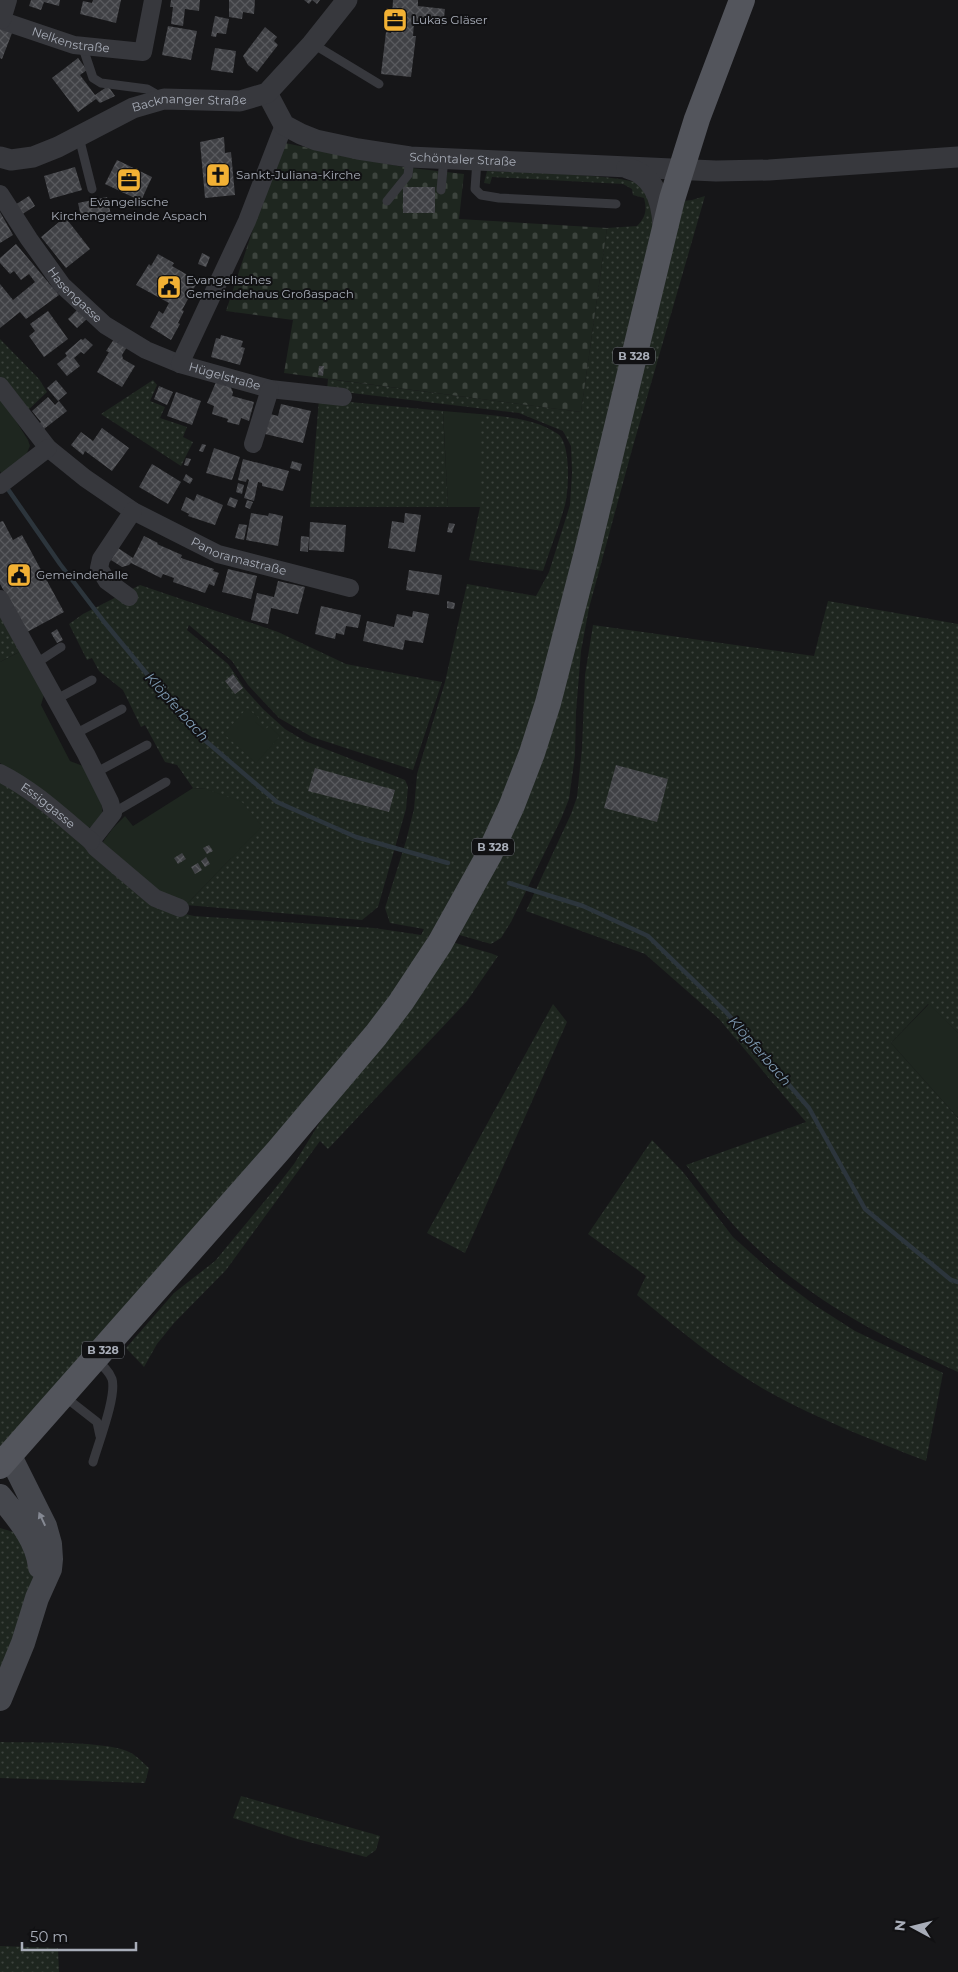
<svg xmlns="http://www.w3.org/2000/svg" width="958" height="1972" font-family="Montserrat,sans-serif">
<defs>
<pattern id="grass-dots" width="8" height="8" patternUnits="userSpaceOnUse" patternTransform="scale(1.25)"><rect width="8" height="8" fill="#1e261f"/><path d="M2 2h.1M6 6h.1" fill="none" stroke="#3c433d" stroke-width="1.8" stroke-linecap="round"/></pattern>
<pattern id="cemetery-stones" width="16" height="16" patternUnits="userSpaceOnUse" patternTransform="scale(1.25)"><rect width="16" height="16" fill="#1e261f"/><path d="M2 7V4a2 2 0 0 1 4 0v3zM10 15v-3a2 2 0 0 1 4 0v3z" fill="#3c433d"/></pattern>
<pattern id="building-cross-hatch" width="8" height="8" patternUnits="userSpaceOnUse" patternTransform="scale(1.25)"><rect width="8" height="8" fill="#404145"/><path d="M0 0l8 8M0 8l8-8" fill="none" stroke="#595a5e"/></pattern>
</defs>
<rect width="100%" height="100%" fill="#161618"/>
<path fill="url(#grass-dots)" d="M487,171c24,1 141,3 154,14 11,10 11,25 13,40l-110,457 -57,158 -106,175 -381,434v-669l177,132 17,4 180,12 47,7 3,-6 -34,-6 -5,-15 21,-67 8,-32 3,-35 28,-92 22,-98 69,12 13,-24 21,-67 2,-33 -1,-26 -8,-15 -44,-18 -192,-23 1,-11 253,33 26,-184 30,-2c9,-9 10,-16 7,-28l-11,-3 -1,-6 -9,-5 -131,-7 -2,7 -6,-1z
M705,196l-72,250 -44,162 -8,43 -5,61 -1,43 -6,44 -8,20 -50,103 -10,16 -10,6 -35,-10 26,-43 201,-690 9,-1z
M0,339l39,40 8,13 -23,22 -24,-34z
M153,380l4,5 -7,16 15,6 -5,11 27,9 -4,10 10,5 -12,24 -80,-52z
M319,399l124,12 5,96h-138z
M480,414c26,3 55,4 78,20 13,10 11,55 7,71 -6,22 -15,44 -22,66l-74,-11 11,-53z
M140,585l138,47 68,32 96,18 -29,88 -101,-33 -33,-19 -31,-33 -16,-24 -43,-36 -2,5 41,34 17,25 18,20 22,20 20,12 100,39 3,7 -2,22 -28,98 -16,13 -176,-15 45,-47 -25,-69 -13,-1 -16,-23 -12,-3 -20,-37 -4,2 -18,-37 -24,-19 -7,-13 -5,2 -18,-36 14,-10z
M828,601l130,23v409l-30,-29 -37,39 67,75v254c-80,-37 -150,-73 -214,-136 -21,-21 -39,-47 -58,-71l120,-43 -87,-103 -74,-65 -119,-43 45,-97 6,-17 5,-49 3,-73 8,-50 221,31z
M0,610l21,41 -21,11z
M452,942l38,11 8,3 -31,45 -139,148 -8,-8 -94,129 -52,53 -17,21 -13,23 -18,-19 48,-55 41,-32 58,-70 21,-27 39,-63z
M553,1004l14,18 -102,231 -38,-20z
M652,1140l31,32 50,65 47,42 36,27 39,25 88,42 -17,88c-54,-21 -106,-41 -157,-69 -48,-27 -90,-62 -132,-97l9,-19 -58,-42z
M0,1528l17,5 19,39 -36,107z
M0,1742c28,1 109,-2 131,11 6,3 12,10 18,15l-4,15 -145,-5z
M241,1796l139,40 -4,14 -10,7 -69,-18 -64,-21z
M0,1946l58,2 1,24h-59z"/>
<path fill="url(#cemetery-stones)" d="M285,143l118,24 61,7 -5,45 148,9 -26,184 -297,-39 9,-53 -67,-9 28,-85z"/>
<path fill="#1e261f" d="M0,396l28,44 2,6 -4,9 -24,20 -2,-4z
M443,411l37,3v93h-32z
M21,651l23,44 -3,10 29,56 13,5c9,17 24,35 18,55l-12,7h-7l-82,-65v-101z
M247,708l12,10 -4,4 10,8 4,-4 11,10 -24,27 -32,-29z
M193,788l13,1 36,13 20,24 -76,79 -30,-10 -54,-52 11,-15 12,-12 8,10z
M929,1004l29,29v85l-67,-75z"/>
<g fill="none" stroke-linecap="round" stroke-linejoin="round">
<path stroke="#2c353c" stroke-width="4.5" d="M5,485l55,79 45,59 89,108 83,71 79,35 92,26
M509,883l74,23 65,30 78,76 83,96 56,101 86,71 7,2"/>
</g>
<path fill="url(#building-cross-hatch)" d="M31,0h29l-1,6 -15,-4 -3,8 -12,-4z
M93,0h28l-5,23 -36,-9 3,-13 9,2z
M171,0h29l-1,11 -14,-2 -2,17 -12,-2 2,-17h-3z
M229,0h26l-1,14 -11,-2 -1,7 -13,-2z
M304,0h16l-3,4 -5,-4 -3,4z
M393,0h25v6l27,3 -2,17 -29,-3 -1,13h3l-5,41 -30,-3 5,-42 5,1z
M215,16l14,3 -3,15 -9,-1 -1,4 -5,-1z
M168,26l29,5 -6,29 -29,-5z
M265,27l12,10 -3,4 4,4 -21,27 -9,-7 -5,-9z
M0,28l12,5 -10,26 -2,-1z
M215,48l21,3 -3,22 -22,-3z
M78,58l9,12 -7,5 15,20 13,-9 7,10 -15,7 -4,-4 -18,13 -26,-34z
M224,137l1,16 6,-1 4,43 -30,3 -5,-56z
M117,160l35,17 -11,24 -36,-17z
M75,167l7,23 -32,9 -6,-23z
M403,187h32v26h-32z
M29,196l6,10 -14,9 -6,-10z
M107,197l4,18 -29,6 -4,-18z
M0,212l13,23 -13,8z
M65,217l25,32 -24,19 -25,-31z
M16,244l43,51 -33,24 -6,-7 -20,16v-44l13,16 22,-18 -6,-8 -8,6 -7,-9 -4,3 -10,-11v-5z
M202,253l8,4 -4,10 -8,-3z
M158,254l16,9 -2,3 26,15 -16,29 2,1 -6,12 2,1 -9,16 -21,-13 9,-16 4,3 6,-11 -33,-18 13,-21 2,2z
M78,309l9,10 -10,9 -9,-9z
M48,311l20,28 -24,18 -15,-21 6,-5 -5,-7z
M221,335l22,6 -2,6 4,1 -5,17 -29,-8 5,-19 4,1z
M85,338l8,7 -9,9 -3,-2 -7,6 6,8 -13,10 -10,-12 10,-8 -2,-3 16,-14 2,1z
M114,339l13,8 -5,8 1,4 12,7 -13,21 -25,-15 12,-20 -3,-1z
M319,366h5l-1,10 -5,-1z
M56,380l11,13 -9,8 -11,-13z
M216,382l14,4 3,6 -1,4 22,6 -5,19 -8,-3 -2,7 -12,-3 1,-3 -16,-5 2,-8 -7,-3z
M159,386l14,6 -6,13 -13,-6z
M176,392l25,9 -9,24 -25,-9z
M48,397l7,8 4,-4 8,10 -23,18 -5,-5 2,-2 -9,-11z
M281,404l30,7 -8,32 -38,-9 5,-20 8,2z
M102,428l27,20 -17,23 -27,-20 -2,4 -12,-10 10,-13 12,9z
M202,444l4,1 -3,7 -4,-1z
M214,448l26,9 -8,23 -26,-7z
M186,458l5,1 -3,7 -4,-1z
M243,459l46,12 -6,20 -21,-5v-3l-4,-1 -4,19 -10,-3 5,-18 -2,-1 -1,3 -8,-2z
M292,461l10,3 -2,7 -10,-3z
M152,464l29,18 -13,22 -29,-17z
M186,474l7,5 -3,5 -7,-4z
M238,483l6,2 -2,9 -6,-2z
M197,494l26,11 -8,20 -27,-9 1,-2 -8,-4 5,-13 8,4z
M230,497l8,3 -3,8 -8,-3z
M247,500l6,2 -3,7 -5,-2z
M251,513l17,3 1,-3 14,3 -5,30 -32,-6z
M405,513l16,2 -6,37 -27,-4 4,-27 12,2z
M3,521l10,19 9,-5 42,77 -37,20 -27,-48v-62z
M310,522l36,3 -2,27 -35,-2z
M449,523l6,1 -3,9 -5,-1z
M239,524l8,1 -3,15 -9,-2z
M144,536l14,7 -1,1 25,11 -5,12 4,-9 33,11 -1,2 6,2 -5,13 -5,-2 -4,9 -32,-11 1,-4 -11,-4 -2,4 -30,-15 -2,2 -7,2 -11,-7 7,-12 15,10z
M301,536l8,1 -1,15 -8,-1z
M228,569l29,7 -6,23 -29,-7z
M409,570l33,5 -3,20 -33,-5z
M278,581l27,6 -7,27 -27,-6 -3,16 -17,-4 6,-27 17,4z
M447,601l8,2 -1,6 -7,-1z
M321,606l40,9 -3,13 -12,-2 -2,9 -8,-2 -1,6 -20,-5z
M413,611l16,3 -6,29 -18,-3 -2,10 -40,-9 4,-20 27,6 3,-13 15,3z
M57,629l6,11 -6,3 -6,-10z
M233,674l10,14 -8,6 -10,-13z
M616,765l52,14 -11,43 -53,-14z
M315,768l80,22 -6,22 -81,-21z
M209,845l4,6 -6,3 -4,-6z
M182,853l4,6 -8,5 -4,-6z
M206,857l4,7 -5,3 -4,-6z
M198,863l4,7 -7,4 -4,-7z"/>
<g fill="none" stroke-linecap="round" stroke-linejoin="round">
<path stroke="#37383d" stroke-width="9" d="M313,44l66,40
M82,45l11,33 8,5 46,6 14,8
M79,137l13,52
M477,160l-2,29 6,6 18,3 117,6
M441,190l3,-32
M387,201l21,-26 2,-18
M35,664l26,-17
M55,700l37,-20
M75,734l47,-25
M95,773l52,-28
M113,813l53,-31
M65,1397l32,25 3,14
M93,1462c5,-18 24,-66 19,-83 -3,-8 -9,-13 -15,-18"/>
<g stroke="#37383d" stroke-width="18">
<path id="s1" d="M0,20l74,25 69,7 10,-52"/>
<path d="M2,20l6,-20"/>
<path id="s2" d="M0,194l29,45 33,46 43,40 41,25 34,14 90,25 73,8"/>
<path d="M180,364l67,-143 37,-96"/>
<path id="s3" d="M0,386l48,62 37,30 48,33 85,43 132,34"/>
<path d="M253,444l17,-55"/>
<path d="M0,485l48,-37"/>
<path d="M129,597l-22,-16 -8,-13 2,-9 32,-48"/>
<path d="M0,599l86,155 24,48 3,11 -22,28 5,7 59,50 25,10"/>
<path id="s4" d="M0,773c34,17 62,44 91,68"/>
</g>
<g stroke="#37383d" stroke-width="21">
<path id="s5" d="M267,93l17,32 17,9 15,6 42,9 52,8 306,14 53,-1 189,-13"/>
<path id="s6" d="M0,157l11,3 22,-3 25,-10 75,-39 31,-9 76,2 27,-8 45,-49 35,-44"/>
<path d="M627,168c27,7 35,32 36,58"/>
</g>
<path stroke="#45474d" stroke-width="24" d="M0,1496c17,21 37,43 40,71
M0,1699l23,-56 14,-45 13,-29 1,-10 -1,-15 -5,-18 -35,-70"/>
<path stroke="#53555c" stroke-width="26" d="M0,1466l278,-315 98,-116 25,-33 39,-59 49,-88 23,-50 20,-52 16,-50 38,-147 86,-357 25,-80 45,-119"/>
</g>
<defs><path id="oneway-solid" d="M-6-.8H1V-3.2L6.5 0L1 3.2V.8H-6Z" transform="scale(1.25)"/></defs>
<use fill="#858993" href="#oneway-solid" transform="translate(42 1519) rotate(-115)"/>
<defs>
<symbol id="office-square" viewBox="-11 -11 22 22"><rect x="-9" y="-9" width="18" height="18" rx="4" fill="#f2b134" stroke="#111113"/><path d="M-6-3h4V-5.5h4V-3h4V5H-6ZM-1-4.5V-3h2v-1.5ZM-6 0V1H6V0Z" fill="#111"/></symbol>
<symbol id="church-square" viewBox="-11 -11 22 22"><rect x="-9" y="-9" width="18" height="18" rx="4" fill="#f2b134" stroke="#111113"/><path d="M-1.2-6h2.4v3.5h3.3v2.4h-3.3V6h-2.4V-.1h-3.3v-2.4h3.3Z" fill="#111"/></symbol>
<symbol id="civic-square" viewBox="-11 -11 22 22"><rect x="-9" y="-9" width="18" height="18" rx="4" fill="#f2b134" stroke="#111113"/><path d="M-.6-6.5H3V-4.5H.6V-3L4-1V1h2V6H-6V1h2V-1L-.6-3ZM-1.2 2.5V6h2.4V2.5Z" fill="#111"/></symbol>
</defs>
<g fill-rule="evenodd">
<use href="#office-square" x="381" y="6" width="28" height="28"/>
<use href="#church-square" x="204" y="161" width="28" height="28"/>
<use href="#office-square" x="115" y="166" width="28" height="28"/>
<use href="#civic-square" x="155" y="273" width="28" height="28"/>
<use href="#civic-square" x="5" y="561" width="28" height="28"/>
</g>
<g text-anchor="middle" stroke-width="4" stroke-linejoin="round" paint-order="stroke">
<g fill="#111113" stroke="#7b7e86" stroke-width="1">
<rect x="613" y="347.5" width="42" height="17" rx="4"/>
<rect x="472" y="838.5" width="42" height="17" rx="4"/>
<rect x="82" y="1341.5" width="42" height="17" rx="4"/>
</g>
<g font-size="11" font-weight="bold" fill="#a8adb8">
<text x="634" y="360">B 328</text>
<text x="493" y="851">B 328</text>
<text x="103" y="1354">B 328</text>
</g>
<g font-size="12" fill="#a8adb8" stroke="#111113" text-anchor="start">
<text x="412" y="24">Lukas Gläser</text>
<text x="236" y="179">Sankt-Juliana-Kirche</text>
<text x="129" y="206" text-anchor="middle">Evangelische<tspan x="129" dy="14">Kirchengemeinde Aspach</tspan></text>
<text x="186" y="284">Evangelisches<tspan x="186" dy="14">Gemeindehaus Großaspach</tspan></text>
<text x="36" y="579">Gemeindehalle</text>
</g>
<g font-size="12" fill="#a8adb8" stroke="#111113">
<text dy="4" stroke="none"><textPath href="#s1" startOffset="74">Nelkenstraße</textPath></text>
<text dy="4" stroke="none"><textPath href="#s6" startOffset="202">Backnanger Straße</textPath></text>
<text dy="4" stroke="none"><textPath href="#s5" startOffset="220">Schöntaler Straße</textPath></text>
<text dy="4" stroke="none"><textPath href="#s2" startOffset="126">Hasengasse</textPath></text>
<text dy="4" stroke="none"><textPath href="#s2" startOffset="300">Hügelstraße</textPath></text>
<text dy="4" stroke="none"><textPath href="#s3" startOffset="300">Panoramastraße</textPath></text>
<text dy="4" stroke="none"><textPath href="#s4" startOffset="58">Essiggasse</textPath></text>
</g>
<g font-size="14" font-style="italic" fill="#7f9bb3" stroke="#111113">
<text transform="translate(177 707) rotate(48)" y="5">Klöpferbach</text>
<text transform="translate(760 1051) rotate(49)" y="5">Klöpferbach</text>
</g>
</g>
<g transform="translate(913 1927) rotate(277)" stroke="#111113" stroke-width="4" paint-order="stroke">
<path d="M0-4L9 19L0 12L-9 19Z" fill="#a8adb8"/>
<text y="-8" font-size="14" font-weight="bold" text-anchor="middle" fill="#a8adb8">N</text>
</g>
<path d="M22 1942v8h114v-8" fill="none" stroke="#a8adb8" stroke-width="2.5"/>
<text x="30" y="1942" font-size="15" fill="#a8adb8" stroke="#111113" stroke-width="4" paint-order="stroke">50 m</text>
</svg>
